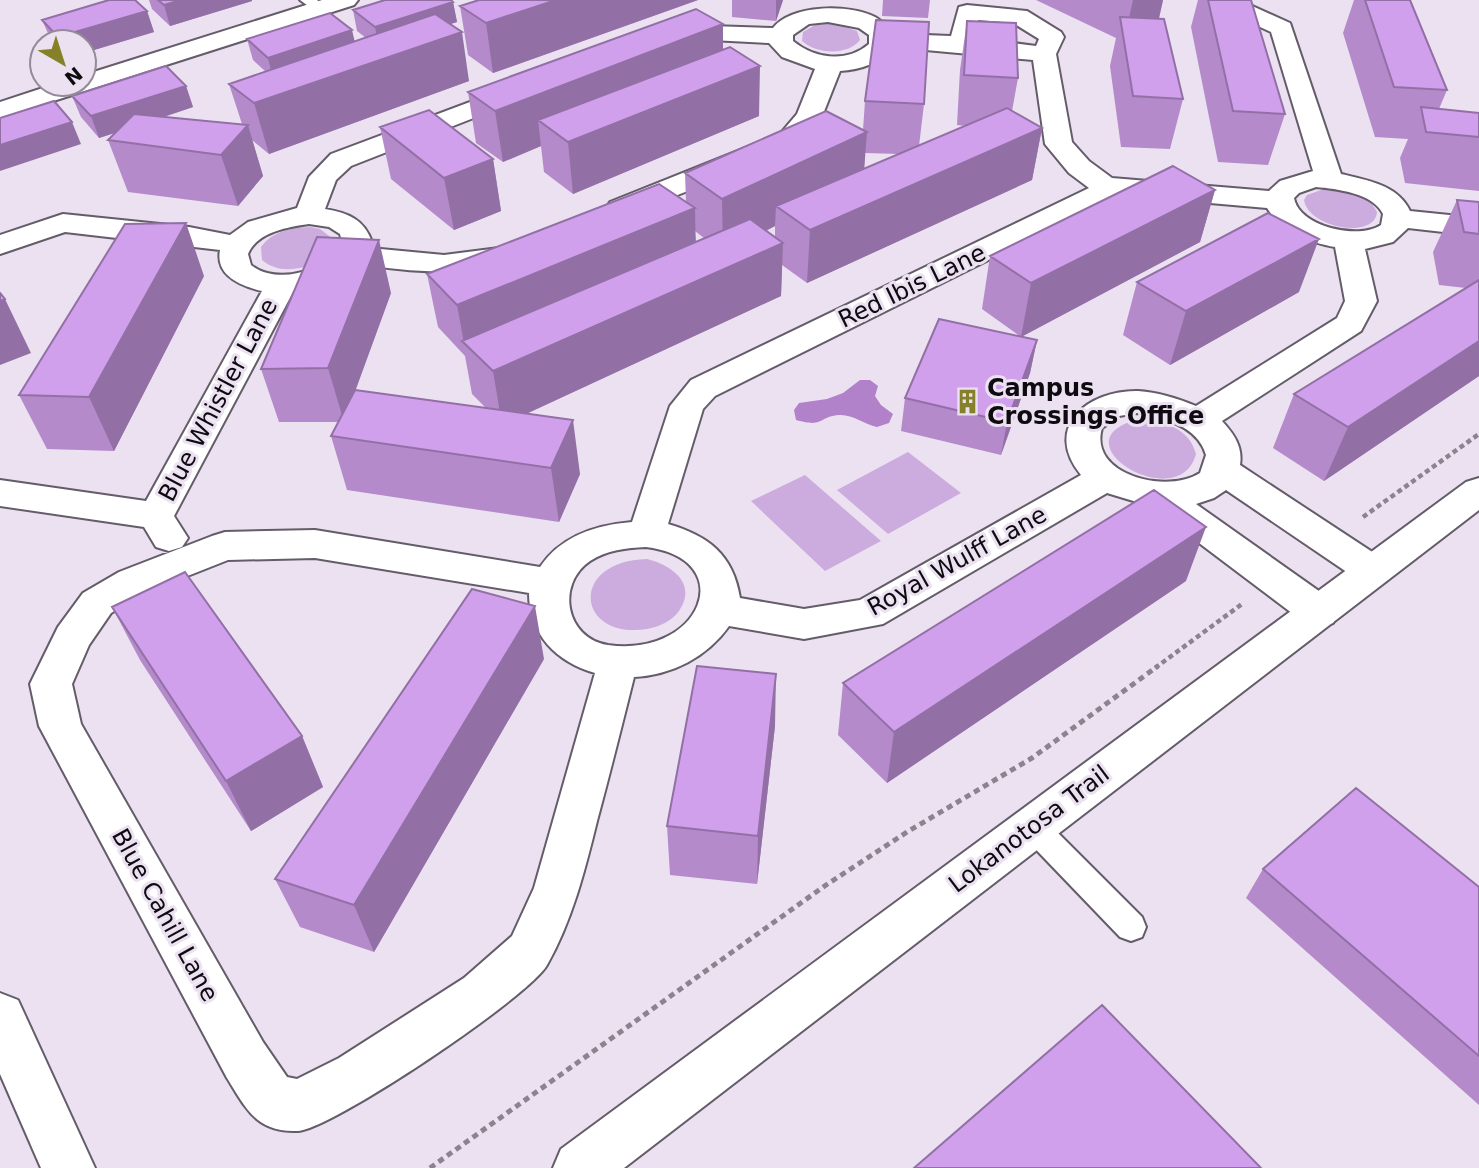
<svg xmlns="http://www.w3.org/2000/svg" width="1479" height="1168" font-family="'DejaVu Sans',sans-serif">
<rect width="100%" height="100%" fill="#ebe1f1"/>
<path fill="#ccabde" d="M833,23l24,8 3,9c-12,16 -44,14 -58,1l1,-9 12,-7z
M1324,189c20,0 43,3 53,23 -2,28 -69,16 -73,-12l3,-5z
M310,227l10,2 13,10 -19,25c-18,6 -37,9 -52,-4l-1,-13c12,-16 30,-19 49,-20z
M1136,420c26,0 53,7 60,34 -17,63 -141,-12 -60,-34z
M908,452l53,41 -73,41 -51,-44z
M805,475l76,66 -56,30 -74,-70z
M647,559c24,6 51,24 32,52 -7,10 -20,16 -32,18 -71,11 -79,-68 0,-70z"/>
<path fill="#b181ca" d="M860,380h10l8,6 -3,10 6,9 12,9 -4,9 -12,4c-13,-3 -25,-13 -38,-12 -22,2 -14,13 -43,5l-2,-10 5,-7 28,-4 16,-6z"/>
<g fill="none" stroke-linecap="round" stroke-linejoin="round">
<defs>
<path id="lane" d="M300,0h17l10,8 -2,3h-10z
M1032,814l10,3 100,100 4,10 -4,10 -11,4 -11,-4 -98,-102 -4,-9 4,-9z"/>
<path id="street" d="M322,0h36l-4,5 -354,113v-16l55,-18h29v-9z
M1208,0h31l51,23 51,151c26,6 57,11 69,37l69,7v18l-71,-8 -15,14 -28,7 12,52 -16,30 -139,90c12,13 21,26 18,44l146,96 6,10 -6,10 -13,4 -13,-4 -134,-91 -12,8 -18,6 137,97 6,11 -6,11 -14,4 -14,-4 -155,-117 -43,-13 -224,131 -79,15 -75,-13c-22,31 -57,49 -95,51 -12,48 -24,96 -37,144 -12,49 -25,100 -50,144 -18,32 -215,164 -249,166 -42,2 -52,-23 -71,-53l-188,-352 -9,-42 28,-57 25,-34 36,-21 93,-36 13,-4 90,-2 225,37c21,-31 55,-42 92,-45l38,-116 21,-26 398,-192 -20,-15 -24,-29 -12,-84 -140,-13c-13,16 -33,23 -53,24l-17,43 -23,32 -170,68 -10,3 -10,-3 -4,-6 4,-6 170,-68 17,-20 18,-45 -33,-12 -13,-14 -58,-3 -41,4 -9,-2 -3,-5 3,-5 50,-6 62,2c19,-24 77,-24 102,-11 8,4 14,14 22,16 17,2 36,2 54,3l8,-29 8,-2 60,6 34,21 3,5 -8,17 16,88 17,19 23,17 157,13 11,-10 33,-10 -42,-139 -59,-27zM978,20l35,3 26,16 -3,7 -61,-8zM828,22l31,6 10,7v9c-22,19 -54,15 -76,-3v-6l16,-11zM1316,187c21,2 57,6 67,27l-2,11c-22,15 -82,2 -87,-27l5,-5zM1119,195l148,13c15,24 41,34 68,39l10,54 -8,17 -141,88c-17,-7 -39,-14 -58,-15 -50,-1 -96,36 -57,84l-221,125 -56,9 -64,-11c-7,-44 -32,-62 -72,-74l35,-115 12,-13zM1137,413c26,4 61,13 69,42l-6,18c-32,21 -112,3 -98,-45l17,-12zM646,547c95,12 55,111 -38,98 -43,-7 -52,-61 -18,-84 17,-11 36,-13 56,-14zM315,558l214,35c0,42 28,69 66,80l-61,215 -22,48 -48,42 -125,80 -42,21 -10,-2 -24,-35 -182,-318 -9,-40 17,-39 22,-32 36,-21 81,-32z
M518,84l9,3 4,5 -4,5 -176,69 -15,14 -11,29c23,4 39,10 47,33l-2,6 74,7 55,-7 11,3 4,6 -4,6c-52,13 -99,9 -151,1 -19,17 -42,23 -66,28l-119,224 14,22 -6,9 -13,4 -13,-4 -12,-20 -144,-21v-26l146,21 116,-210c-21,-5 -47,-15 -42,-41l-155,-18 -65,22v-19l63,-21 126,13 41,8 18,-13 49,-14 12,-31 22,-23zM309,224l20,3 11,7 2,8c-13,29 -65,44 -91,23l-3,-11c9,-22 40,-27 61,-30z"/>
<path id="secondary" d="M1479,478v32l-855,658h-71l8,-19 905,-667z"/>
<path id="primary" d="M0,993l18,7 77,168h-54l-41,-94z"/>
</defs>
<use href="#lane" stroke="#645c69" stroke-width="4"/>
<use href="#street" stroke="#645c69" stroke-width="4"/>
<use href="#secondary" stroke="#645c69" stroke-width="4"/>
<use href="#primary" stroke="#645c69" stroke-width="4"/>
<path stroke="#8b848f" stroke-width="4.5" stroke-dasharray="5 3.5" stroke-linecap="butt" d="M1363,517l116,-83
M1155,668l87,-64"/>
<path stroke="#8b848f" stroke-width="5" stroke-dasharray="6 4.5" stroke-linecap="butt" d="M430,1168l396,-283 81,-53 125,-74 126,-92"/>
<use href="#lane" fill="#fff" fill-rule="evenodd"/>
<use href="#street" fill="#fff" fill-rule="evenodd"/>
<use href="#secondary" fill="#fff" fill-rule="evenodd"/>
<use href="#primary" fill="#fff" fill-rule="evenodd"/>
</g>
<path fill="#b48acb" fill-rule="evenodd" d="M149,0h103v1l-82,25 -18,-17z
M698,0l-205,73 -25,-18 -8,-49z
M732,0h51l-7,21 -44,-4z
M883,0h47l-2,18 -46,-2z
M1036,0h127l-4,19 24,80 -13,50 -49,-2 -11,-81 6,-28z
M1198,0h53l34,114 -17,51 -50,-3 -27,-135z
M1354,0h56l37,90 -8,19 40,4v78l-74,-8 -5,-25 8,-19 -33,-2 -32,-104z
M453,2l4,20 -7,2 19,57 -200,73 -17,-14 11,36 -25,30 -110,-14 -20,-52 7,-7 -16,5 -18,-21 -9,-21 114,-10 7,21 -29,10 78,7 -13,-40 36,-13 -12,-11 -6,-21 108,2 11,-3 -9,-7 -4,-21z
M147,11l7,21 -70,21v-11h-32l-10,-22z
M967,21l51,57 -6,33 30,17 -10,52 -225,103 -25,-18 -1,31 -255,118 54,60 -21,48 -212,-32 -16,-54 7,-14h-59l-18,-53 130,-76 -36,97 131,18 -14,-14 -7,-38 -27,-29 -11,-53 259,-72 -1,-29 178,-43 2,-29 59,3 -5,42 47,-20 -9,-1 3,-55zM865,153l34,1 -35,15zM775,226v11l-9,-6zM695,231l9,7 -8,4z
M723,50l36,66 -186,78 -29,-22 -3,-26 -38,16 -27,-19 -8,-51z
M380,127l113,32 8,52 -47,19 -63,-51z
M1215,190l-15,52 -179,95 -39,-28 8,-53z
M1457,200l22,2v174l-155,105 -51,-33 21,-54 172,-106 -27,-3 -6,-33z
M204,276l-90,175 -67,-2 -28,-54z
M1137,282l162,10 -129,73 -47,-30z
M1037,340l-7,33 -29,82 -100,-24 4,-33z
M1186,581l-299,202 -49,-48 5,-52z
M112,607l190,129 21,51 -72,44 -111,-171z
M544,659l-170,293 -74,-25 -25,-48z
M775,726l-18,158 -87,-9 -3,-49z
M1263,869l216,18v218l-233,-207z"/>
<path fill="#9270a5" d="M181,0h71v1l-82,25 -6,-21z
M556,0h142l-205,73 -7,-50z
M776,0h7l-7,21z
M1133,0h30l-6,26 -33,15z
M453,2l4,20 -78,26 -4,-21z
M147,11l7,21 -70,21v-11h-24l-2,-5z
M723,24v49l-185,47 3,26 -38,16 -8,-51z
M352,30l5,21 -84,28 -5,-21z
M462,32l7,49 -200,73 -15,-51z
M760,66l-1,50 -186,78 -5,-52z
M186,86l7,21 -94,31 -8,-22z
M72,122l9,22 -81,27v-26z
M248,125l15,51 -25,30 -17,-51z
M1042,128l-10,52 -225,103 3,-53z
M867,132l-4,52 -87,22 -1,20 -52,26 -1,-53z
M493,159l8,52 -47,19 -10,-52z
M1215,190l-15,52 -179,95 10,-54z
M695,208l1,53 -232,82 -7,-38z
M186,223l18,53 -90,175 -25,-54z
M1319,239l-20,53 -129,73 16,-54z
M379,240l12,53 -47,129 -16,-54z
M783,243l-2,53 -279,129 -9,-54z
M5,299l26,54 -31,12v-64z
M1037,340l-7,33 -29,82 6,-33z
M1479,341v35l-155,105 24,-54z
M573,420l7,54 -21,48 -8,-54z
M1206,527l-20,54 -299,202 7,-51z
M535,606l9,53 -170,293 -20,-47z
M776,674l-1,52 -18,158 1,-48z
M302,736l21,51 -72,44 -25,-50z"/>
<path fill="#d1a0ec" stroke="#9270a5" stroke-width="2" d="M109,0h26l12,11 -89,26 -16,-17z
M158,0h23l-17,5z
M385,0h66l2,2 -78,25 -22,-17z
M479,0h77l-70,23 -26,-17z
M1208,0h43l34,114 -52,-3z
M1365,0h45l37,90 -53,-3z
M696,9l27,15 -228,87 -27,-19z
M330,13l22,17 -84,28 -21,-19z
M435,14l27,18 -208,71 -25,-19z
M1120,17l44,2 19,80 -50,-3z
M876,20l53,2 -5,82 -59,-3z
M967,21l49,2 2,55 -54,-3z
M730,47l30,19 -192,76 -30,-22z
M166,66l20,20 -95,30 -19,-20z
M54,101l18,21 -72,23v-27z
M1421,107l58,6v24l-53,-5z
M1007,108l35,20 -232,102 -34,-24z
M429,110l64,49 -49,19 -64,-51z
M826,111l41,21 -145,67 -37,-26z
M134,114l114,11 -27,30 -113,-15z
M1173,166l42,24 -184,93 -41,-27z
M659,184l36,24 -238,97 -30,-31z
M1457,200l22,2v32l-15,-2z
M1268,213l51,26 -133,72 -49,-29z
M750,219l33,24 -290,128 -31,-30z
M186,223l-97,174 -70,-2 106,-171z
M317,237l62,3 -51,128 -67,1z
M1479,280v61l-131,86 -54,-33z
M0,293l5,6 -5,2z
M939,319l98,21 -30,82 -102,-24z
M355,390l218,30 -22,48 -220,-32z
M1154,490l52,37 -312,205 -51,-49z
M185,572l117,164 -76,45 -114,-174z
M472,589l63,17 -181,299 -79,-26z
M697,666l79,8 -18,162 -91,-10z
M1356,788l123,99v169l-216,-187z
M1102,1005l159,163h-347z"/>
<defs>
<symbol id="building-bare" viewBox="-9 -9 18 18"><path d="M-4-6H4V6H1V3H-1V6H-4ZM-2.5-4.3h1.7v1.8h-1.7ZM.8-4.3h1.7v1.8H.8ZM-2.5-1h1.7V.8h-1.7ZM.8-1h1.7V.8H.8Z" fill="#848129" stroke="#ebe1f1" stroke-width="2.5" paint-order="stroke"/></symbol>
</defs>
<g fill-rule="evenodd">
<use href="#building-bare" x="950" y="384" width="35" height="35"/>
</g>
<g text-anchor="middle" stroke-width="6" stroke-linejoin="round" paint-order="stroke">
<g font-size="24" fill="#0e0b10" stroke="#ebe1f1">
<text transform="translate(912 286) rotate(-26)" y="8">Red Ibis Lane</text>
<text transform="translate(218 400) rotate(-62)" y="8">Blue Whistler Lane</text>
<text transform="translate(957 561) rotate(-29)" y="8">Royal Wulff Lane</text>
<text transform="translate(1029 829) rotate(-37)" y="8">Lokanotosa Trail</text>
<text transform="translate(165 915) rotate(61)" y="8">Blue Cahill Lane</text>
</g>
<g font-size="24" font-weight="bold" fill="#0e0b10" stroke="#ebe1f1" text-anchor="start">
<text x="987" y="396">Campus<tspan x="987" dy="28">Crossings Office</tspan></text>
</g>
</g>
<g transform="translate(63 63) rotate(141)"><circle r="33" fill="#ebe1f1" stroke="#938b97" stroke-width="2"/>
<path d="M0-5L12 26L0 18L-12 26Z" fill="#848129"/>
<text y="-10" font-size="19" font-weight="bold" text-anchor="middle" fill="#0e0b10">N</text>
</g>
</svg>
